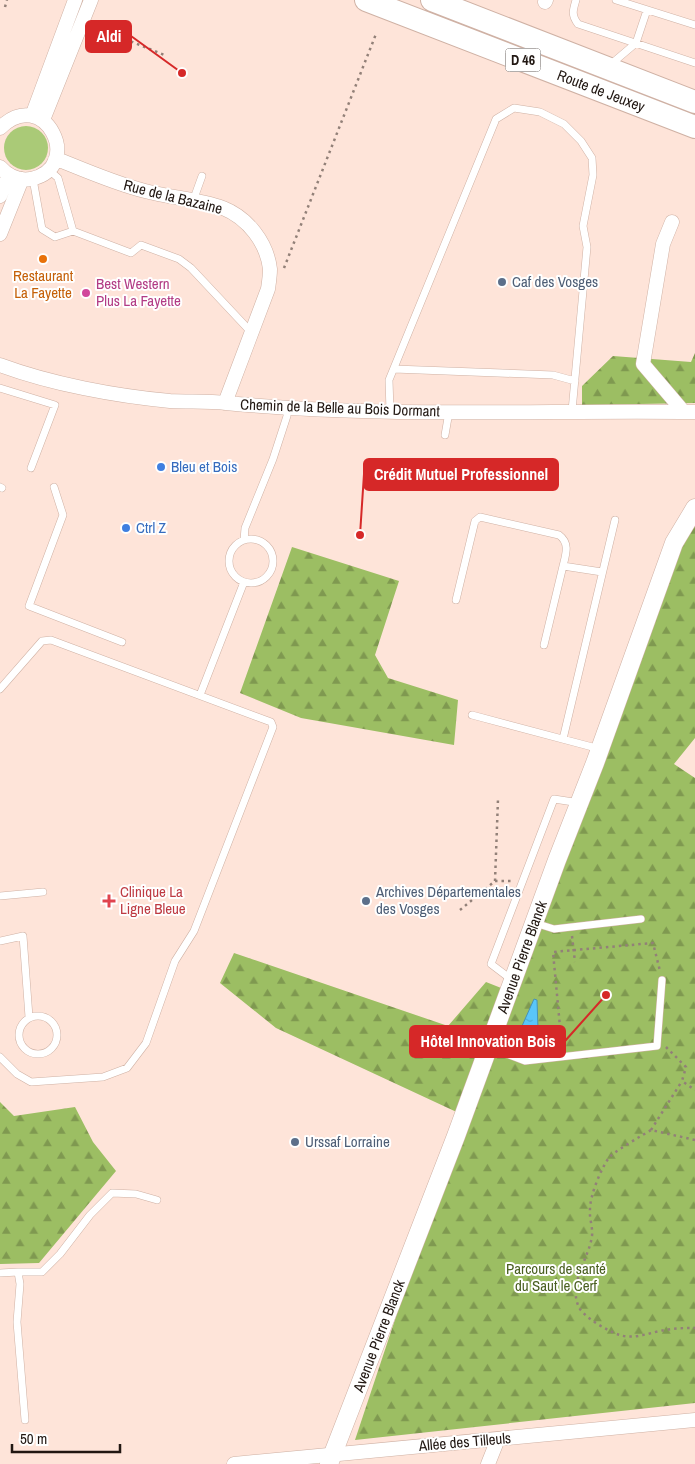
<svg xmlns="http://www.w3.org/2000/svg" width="695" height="1464" font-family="'Archivo Narrow',sans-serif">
<defs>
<pattern id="forest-firs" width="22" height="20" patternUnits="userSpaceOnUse" patternTransform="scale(1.25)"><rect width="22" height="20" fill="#9cbe63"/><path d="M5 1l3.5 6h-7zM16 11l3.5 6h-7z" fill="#7f9950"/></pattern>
<pattern id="water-ripples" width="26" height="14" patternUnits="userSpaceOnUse" patternTransform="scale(1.25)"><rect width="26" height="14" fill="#59c6fa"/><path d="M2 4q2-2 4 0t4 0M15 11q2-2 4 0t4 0" fill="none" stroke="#4da9d5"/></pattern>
</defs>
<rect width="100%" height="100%" fill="#fee4d9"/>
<path fill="#aaca77" d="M4 148a22 22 0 1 1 44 0a22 22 0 1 1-44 0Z"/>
<path fill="url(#forest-firs)" d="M695,353v50l-113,2v-19l31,-30 78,6z
M695,516v222l-21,26 21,14v625l-340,37 108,-325 -187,-87 -56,-45 14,-30 214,73 38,-44 25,10 136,-388z
M292,547l107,34 -24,74 13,23 70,22 -4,45 -153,-27 -61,-25z
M0,1102l14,14 61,-9 18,35 23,29 -77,92 -39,1z"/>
<path fill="url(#water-ripples)" stroke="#4892b4" d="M534,999l3,1 1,29 -4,3h-9l-3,-6z"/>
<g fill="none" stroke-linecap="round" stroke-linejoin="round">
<defs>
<path id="service" d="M576,0c-3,10 -5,15 2,24l117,39
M616,0l79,25
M610,65l26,-22 11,-33
M49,170l9,8 15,53 58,22 10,-8 38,14 12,9 60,64
M33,179l9,50 13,8 18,-6
M193,201l9,-25
M394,369l159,6 22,6
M0,388l55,17 -24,63
M390,411l-1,-31 107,-261 18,-11 26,4 24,12 17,17 11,17 1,17 -10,51 4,21 -15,164
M445,435l4,-23
M0,487l2,1
M54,487l9,28 -34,91 93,36
M229 561a22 22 0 1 1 44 0a22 22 0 1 1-44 0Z
M244,540l1,-12 28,-69 14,-43 1,-8
M456,600l19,-79 5,-4 79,18c11,8 7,19 4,31
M544,645l19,-79 39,6
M0,689l42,-48 9,-1 220,82 2,5 -79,204 -19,30 -29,82 -19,25 -24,9 -72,5 -14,-8 -17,-17
M200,695l44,-113
M472,715l128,34
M563,739l52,-219
M0,896l43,-4
M535,923l19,6 87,-10
M0,941l23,-5 6,81
M512,980l-21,-16 63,-165 26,4
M19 1035a19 19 0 1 1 38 0a19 19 0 1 1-38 0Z
M489,1047l36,14 132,-15 5,-66
M18,1272h24l18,-18 30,-39 22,-22 24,1 21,6
M0,1273l18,-1 2,12 -3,38 8,98"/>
<path id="minor" d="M545,2l1,-2
M32,116l43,-116
M43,120l48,-120
M0,128c44,-44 86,39 31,51 -12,2 -23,-3 -31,-12
M55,160l7,1c27,11 55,23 83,30 26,7 53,8 78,17 25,10 44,35 47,61 0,7 -1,13 -2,20l-43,114
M0,196l9,-21
M672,222l-9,22 -20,120 40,47
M0,234l22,-55
M0,365c51,19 116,31 170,36 19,1 38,0 56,2 156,15 313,7 469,9
M234,1464l461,-44
M488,1464l10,-25"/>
<path id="tertiary" d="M329,1464l127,-328 101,-276 38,-97 79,-220 21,-35"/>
<path id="primary" d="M366,0l329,127
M432,0l263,102"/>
</defs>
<use href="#service" stroke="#cfb1a4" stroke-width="8"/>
<use href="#minor" stroke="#cfb1a4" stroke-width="15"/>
<use href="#tertiary" stroke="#cfb1a4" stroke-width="19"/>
<use href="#primary" stroke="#cfb1a4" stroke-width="24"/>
<path stroke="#928078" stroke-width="2.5" stroke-dasharray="2.5 4" stroke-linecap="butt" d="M5,7l2,-7
M94,30l15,6 11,1 47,19
M284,268l92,-234
M495,881h16
M460,910l35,-29 3,-82
M572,936l3,26
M666,1047l20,20 -4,14 13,9
M562,1048l-9,-96 100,-9 7,28
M651,1130l31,-49
M695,1140l-44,-10c-8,5 -40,23 -43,29 -8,12 -18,37 -18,50 -1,9 3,18 2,27 -3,22 -23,46 -14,69 3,11 31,27 42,30 14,5 31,-3 45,-5 10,-2 20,-2 30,-2"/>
<use href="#service" stroke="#fff" stroke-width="7"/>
<use href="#minor" stroke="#fff" stroke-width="14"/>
<use href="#tertiary" stroke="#fff" stroke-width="18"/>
<use href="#primary" stroke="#fff" stroke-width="22"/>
</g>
<circle fill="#e8710a" stroke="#fff" stroke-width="2" cx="43" cy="259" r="5"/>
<g fill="#5c6f8a" stroke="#fff" stroke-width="2">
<circle cx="502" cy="282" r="5"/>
<circle cx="366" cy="901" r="5"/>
<circle cx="295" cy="1142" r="5"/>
</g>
<circle fill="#d1479c" stroke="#fff" stroke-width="2" cx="86" cy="293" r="5"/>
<g fill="#3f7fe0" stroke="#fff" stroke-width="2">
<circle cx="161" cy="467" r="5"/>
<circle cx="126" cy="528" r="5"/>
</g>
<path fill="#e0444e" stroke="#fff" stroke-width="2" d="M106.5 893.5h5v5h5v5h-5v5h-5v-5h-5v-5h5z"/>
<g text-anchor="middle" stroke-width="4" stroke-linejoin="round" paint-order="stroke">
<rect fill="#fff" stroke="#645d59" stroke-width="1" x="505.5" y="48.5" width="35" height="23" rx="4"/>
<g font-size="14" font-weight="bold" fill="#211712">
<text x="523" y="65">D 46</text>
</g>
<g font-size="15" fill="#211712" stroke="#fff">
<text transform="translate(601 91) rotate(21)" y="5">Route de Jeuxey</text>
<text transform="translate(173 197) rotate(14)" y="5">Rue de la Bazaine</text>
<text transform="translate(340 408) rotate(2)" y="5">Chemin de la Belle au Bois Dormant</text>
<text transform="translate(522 957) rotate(-70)" y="5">Avenue Pierre Blanck</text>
<text transform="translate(379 1336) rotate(-69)" y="5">Avenue Pierre Blanck</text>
<text transform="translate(465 1442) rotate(-5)" y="5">Allée des Tilleuls</text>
</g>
<g font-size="15" fill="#c56008" stroke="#fff">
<text x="43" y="281">Restaurant<tspan x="43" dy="17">La Fayette</tspan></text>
</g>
<g font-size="15" fill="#4e5e75" stroke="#fff" text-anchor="start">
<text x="512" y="287">Caf des Vosges</text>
<text x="376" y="897">Archives Départementales<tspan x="376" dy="17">des Vosges</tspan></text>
<text x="305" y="1147">Urssaf Lorraine</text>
</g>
<g font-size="15" fill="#b23c85" stroke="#fff" text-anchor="start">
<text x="96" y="289">Best Western<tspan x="96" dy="17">Plus La Fayette</tspan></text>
</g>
<g font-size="15" fill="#366cbe" stroke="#fff" text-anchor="start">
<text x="171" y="472">Bleu et Bois</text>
<text x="136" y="533">Ctrl Z</text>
</g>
<g font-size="15" fill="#be3a42" stroke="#fff" text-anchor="start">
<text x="120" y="897">Clinique La<tspan x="120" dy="17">Ligne Bleue</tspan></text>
</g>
<g font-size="15" fill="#4a6021" stroke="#fff">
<text x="556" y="1274">Parcours de santé<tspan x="556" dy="17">du Saut le Cerf</tspan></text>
</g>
</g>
<path fill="none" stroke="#d62828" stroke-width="2" d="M182 73L131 36M360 535L364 474M606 995L565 1041"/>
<g fill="#d62828" stroke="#fff" stroke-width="2">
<circle cx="182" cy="73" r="5"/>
<circle cx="360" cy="535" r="5"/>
<circle cx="606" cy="995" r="5"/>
</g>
<g fill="#d62828" stroke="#d62828" stroke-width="2">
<rect x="86" y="21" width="45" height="31" rx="5"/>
<rect x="364" y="459" width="194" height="31" rx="5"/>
<rect x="410" y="1026" width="155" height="31" rx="5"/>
</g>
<g font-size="16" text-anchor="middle" font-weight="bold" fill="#fff">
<text x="109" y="42">Aldi</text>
<text x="461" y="480">Crédit Mutuel Professionnel</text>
<text x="488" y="1047">Hôtel Innovation Bois</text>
</g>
<path d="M12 1444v8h108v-8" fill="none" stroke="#211712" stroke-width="2.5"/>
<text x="20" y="1444" font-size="15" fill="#211712" stroke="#ffffff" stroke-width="4" paint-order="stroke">50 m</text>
</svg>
